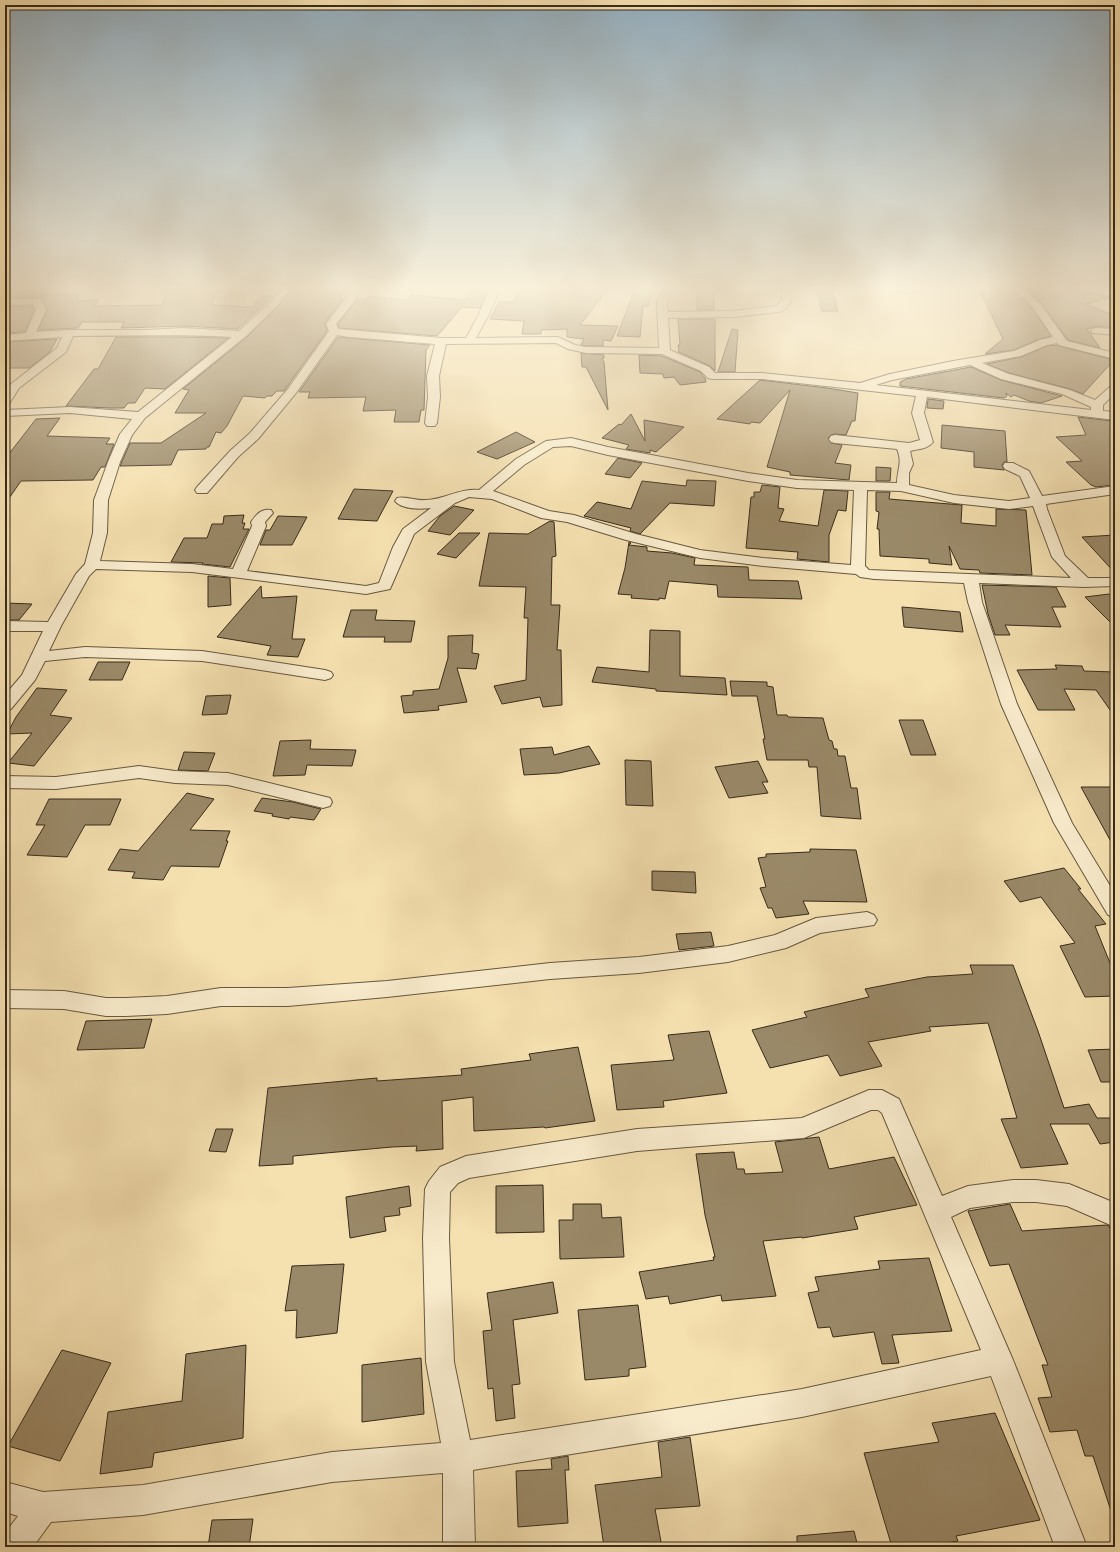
<svg xmlns="http://www.w3.org/2000/svg" width="1120" height="1552" font-family="'IM FELL DW Pica',serif">
<rect width="100%" height="100%" fill="#f5e0b0"/>
<filter id="stains"><feTurbulence type="fractalNoise" baseFrequency=".005" numOctaves="4"/><feColorMatrix values="0 0 0 0 .2 0 0 0 0 .09 0 0 0 0 .02 0 0 0 .5 -.17"/></filter>
<radialGradient id="worn" r=".72"><stop offset=".6" stop-color="#630" stop-opacity="0"/><stop offset="1" stop-color="#630" stop-opacity=".3"/></radialGradient>
<path fill="#9a8968" stroke="#372b1b" d="M5,289h43l-6,6 37,-2 -2,8 21,-1 -4,6 68,-1 5,-16h51l-6,16 41,2 7,-11h13l-35,33 -55,-3 -62,2 3,-6h-42l-4,6 -40,2 9,-19 -5,-13h-37z
M292,289h51l-3,10h3l-18,24 2,8 -43,60h-7l-5,5h-5l-2,2 -22,-2 -16,30 -6,7 -5,-1 -7,15h-2l-1,2 -28,1 -7,15 -51,1 10,-23h31l45,-30h-31l14,-23 -6,-1 64,-52 30,-29z
M522,289h86l-28,36 38,1 -7,15 -8,-1v6h-17l-5,-1 3,-6 -17,-2v-8l-26,1v4h-19l2,-13 -34,-2 9,-17h14z
M635,289h19l-6,17h-5l-3,31 -23,-1z
M697,289l17,1v20h-17z
M816,289h16l6,22h-16z
M979,289h35l19,21 18,26 -12,3 -25,11 -29,4 18,-15z
M1027,289h59l3,3 21,6 -24,6 29,12v12l-19,-2 -9,3 13,19 -32,-8 -26,-36z
M469,290l19,1 -8,17 -18,-1 -25,29 -98,-8 -1,-4 19,-25 7,1 5,-4 37,4 6,-5 53,5z
M5,306h28l1,4 -9,22 -20,1z
M678,319h37v52l-5,-5 -31,-14 -1,-7h2z
M732,329l6,1 -3,42h-17z
M116,337h56l56,1 -63,51 -20,-1 -10,15h-7l-4,5h-14l-44,-2 28,-37h4z
M338,337l92,8 -4,5 -2,60h-3l-2,12h-25l2,-12 -33,1 3,-14 -58,1 2,-6h-11z
M57,339l-8,14 -20,15h-24v-26z
M1057,345l2,1 55,14 -31,34 -13,-5 -61,-16 -22,-9 34,-7 26,-11z
M581,353l23,2v3h-2l2,4 4,48 -22,-43h-4z
M639,355l23,1 38,16 5,6 1,4 -26,3 -6,-8 -10,1 -1,-4 -23,-1z
M971,367l30,13 61,16 -21,7 -12,-2 -15,-6 -3,2 -5,-4 1,3 -3,2 -104,-12v-4l6,-3z
M760,380l67,8 31,5 -3,28h-3l-6,14 -11,-1 -4,1 -3,3 3,5 11,2 -7,18 16,2 -2,15 -59,-5v-3l-23,-5 23,-77 -30,33 -9,-1 -1,2 -33,-5z
M928,399l16,2 -1,8 -16,-1z
M631,414l14,27 -1,-21 40,7 -28,25 -6,-2v3l-24,-4 3,-4 -27,-7 17,-14 2,1z
M1078,417l34,4 3,6v58l-19,2 -5,-2 -25,-23 16,-1 -26,-24 30,-2z
M60,418l-13,18 63,2 -4,6h8l-9,23h-4l-8,13 -72,1 -16,23v-45l31,-40z
M942,425l63,6 2,31h-3l-2,3 2,5 -30,-3v-15l-33,-4z
M516,432l19,10 -38,17 -20,-7z
M618,458l24,5 -12,15 -25,-4z
M876,467l15,1 -1,13h-14z
M687,480l29,1 -2,25 -44,-3 -30,31 -10,-3 1,-3 -47,-12 13,-14 34,7 11,-28 44,5z
M762,485l18,2 -2,21 6,1 -5,12 39,5 6,-36 24,1 -2,20 -8,-1 -9,25v27l-32,-3 1,-7 -52,-4 5,-51h3v-5h6z
M354,489l39,2 -16,30 -39,-2z
M876,492h14l-1,7 73,6 -1,18 35,3v-17l30,1 6,65 -52,-2 -1,-3 -19,-1 -11,-23 3,19 -23,-2v-4l-49,-3 -1,-27h-2l2,-17 -3,-1z
M454,506l20,4 -24,25 -22,-4 12,-15z
M244,515l-2,8h3l-2,6h6l-19,38 -28,-3 1,-1 -32,-1 13,-24h23l5,-14h11l1,-8z
M278,516l29,1 -15,28h-32l6,-15h4z
M550,521l4,1 2,34 -4,1 -1,48h9l-3,45h4l1,55 -19,2 -3,-10 -38,7 -8,-18 32,-6 2,-62h-4l2,-31 -47,-1 10,-53 39,1z
M459,533h21l-24,25 -19,-4z
M1115,535v38l-33,-36z
M629,542l2,1 -2,2 18,2v4l25,2 23,5 -1,7 54,2 1,13 49,1 4,18 -84,-2 -1,-12 -48,-4 -4,18 -6,-1v2l-28,-2 1,-3 -14,-1 7,-26z
M208,576l22,2 1,27 -23,2z
M982,585l74,2 10,20h-14l9,20 -56,-2 5,10h-15l-7,-21z
M261,586l1,12 35,-2 -5,43h13l-7,18 -31,-2 4,-9 -54,-9z
M1109,594l6,5v28l-30,-30z
M5,603l27,1 -13,16h-14z
M902,607l58,5 3,20 -59,-5z
M351,610h26l-2,10 40,1 -4,21h-27l1,-5h-42z
M650,630l30,1v45l45,2 2,17 -71,-4v-2l-64,-7 5,-15 52,5z
M473,635l-1,18 7,1 -3,15 -19,-1 10,34 -29,4 1,4 -35,3 -3,-17 12,-1v-4l26,-2 9,-31v-22z
M98,662h32l-8,18h-33z
M1055,665l27,1 2,5 31,1v45l-19,-27 -32,-1 11,21h-37l-21,-40 40,-1z
M730,681l37,1v4l6,1 4,28h10l1,2 35,1 6,22 3,1 2,8h3l1,7h7l6,32h6l4,31 -40,-3 -4,-49h-8l-1,-7h-41l-4,-21h2l-8,-43h-25z
M37,688l30,2 -17,25 22,3 -38,48 -26,-3 24,-30 -25,1 9,-17z
M231,695l-4,19 -25,1 4,-19z
M899,720h24l13,35h-25z
M311,740l-1,9 46,1 -4,16 -45,-1 -2,10 -32,1 7,-35z
M589,746l11,18 -41,9 -35,2 -4,-26 32,-2 2,8z
M184,752l31,1 -7,18 -30,-1z
M625,760l26,1 2,45 -27,-1z
M758,761l10,21h-6l6,11 -39,5 -14,-31z
M1081,787h34v62z
M187,793l27,6 -24,31 40,1 -4,10h2l-9,26 -48,-1 -8,14 -31,-2 3,-6 -27,-2 12,-21 18,2z
M262,798l31,4 28,7 -7,11 -24,-3 -1,2 -17,-3 1,-2 -19,-3z
M49,799h72l-11,26h-25l-18,32 -40,-2 18,-30h-9z
M810,849l46,1 11,52 -64,-1 6,13 -33,4 -4,-10h-4l-8,-20 6,-1 -8,-29 8,-1v-3l44,-2z
M1064,868l17,21h-3l28,35 -11,2 15,37h5v33l-30,1 -25,-51 15,-3 -34,-46 -21,5 -16,-21z
M652,871l43,1 1,21 -44,-3z
M711,932l3,14 -35,4 -3,-16z
M970,965h43l25,66 26,77 25,-4 8,14h18v24l-15,2 -11,-20h-39l18,40 -47,4 -20,-49 16,-1 -29,-95 -59,4 2,4 -63,11 14,24 -42,10 -12,-21 -58,13 -18,-38 55,-13 -3,-5 65,-15 -4,-8 62,-12 46,-3z
M152,1019l-8,29 -67,2 9,-29z
M709,1031l18,62 -64,8 1,6 -47,3 -6,-45 63,-5 -6,-25z
M578,1047l17,74 -50,7 -1,-1 -70,4 -1,-34 -31,4 1,48 -27,2 1,-5 -25,1 -99,9v8l-34,2 9,-78 109,-10v3l85,-6 -1,-6 70,-9 -2,-6z
M1115,1049v33h-14l-13,-32z
M216,1129h17l-7,23 -17,-1z
M819,1137l10,32 65,-12 23,48 -63,12 4,12 -56,9v-1l-39,4 13,55 -54,5 -1,-6 -51,9 -2,-8 -22,3 -7,-27 75,-12 -1,-3h2l-10,-42 -9,-61 38,-2 3,17h7l1,5 38,-2 -8,-30z
M543,1185l1,47 -48,1v-47z
M409,1186l2,20 -12,2 1,7 -16,2 2,14 -36,7 -4,-41z
M573,1204h28l1,14 19,-1 3,40 -64,2 -1,-39h14z
M1010,1204l12,27 84,-6 3,1 6,13v274l-3,1 -19,-58h-8l-8,-26 -27,2 -12,-34 14,-1 -10,-32h6l-39,-101 -19,2 -22,-55z
M929,1258l23,73 -60,4 7,28 -17,1 -8,-32 -41,5 -3,-10 -12,1 -10,-35 11,-2 -4,-14 65,-8 -2,-8z
M344,1264l-7,69 -41,5 1,-28 -12,1 7,-45z
M553,1282l5,31 -45,7 7,64 -8,1 3,33 -19,3 -3,-33 -5,1 -5,-58 9,-1 -5,-37z
M638,1305l8,62 -17,2v7l-44,4 -7,-70z
M246,1345l-3,93 -89,15 -2,14 -52,7 8,-62 74,-11 4,-47z
M62,1350l49,13 -51,98 -52,-15z
M421,1358l3,56 -62,8v-57z
M995,1413l45,107 -84,16 2,5 -36,6h-30l-28,-94 75,-11 -7,-19z
M690,1437l10,69 -45,3 7,38h-58l-9,-62 67,-8 -4,-35z
M568,1456l1,14h-4l3,53 -50,4 -2,-56 36,-2 -1,-10z
M253,1519l-4,28h-41l4,-27z
M854,1531l4,16h-61v-11z"/>
<g fill="none" stroke-linecap="round" stroke-linejoin="round">
<defs>
<path id="minor" d="M281,289h10l-15,18 -30,29 -101,82 -13,17 -12,27 -12,38 -1,33 -7,28 92,3 41,5 19,-43 -1,-4c5,-7 10,-14 20,-12l2,3 -8,9 1,4 -19,45 119,15 13,-3 14,-36 10,-18 28,-21c-9,1 -29,2 -36,-7l2,-3c9,-2 19,3 28,2 19,0 34,-12 54,-10l37,-31 30,-18 25,-3 37,9 140,26 49,7 100,3c0,-14 6,-20 0,-34l-62,-6 -4,-1 -2,-3 2,-3 4,-1 74,8 11,-3 -8,-27 4,-17 -154,-17h-50l-4,-1 -7,-7 -39,-17 -76,-1 -18,-4 -12,-6 -110,1 -7,32 1,21 -3,26 -2,3h-8l-2,-3 3,-26 -1,-21 8,-32 -86,-7 -12,-2 -41,58 -38,46 -20,18 -31,36h-10l-2,-3 2,-3 33,-36 20,-18 38,-44 41,-58 -3,-7 19,-25 5,-10h10l-5,11 -19,24 2,5 103,9h25l12,-22 12,-27h10l-12,27 -12,22 82,-1 17,8 11,2 73,1 -2,-45 6,-14h10l-6,14 1,9 65,-1 43,-5 6,-6 -1,-11h10c2,10 -1,20 -12,23l-46,5 -65,1 2,32 39,17 6,6h47l98,10 30,-9 63,-13 61,-10 26,-11 13,-3 -19,-28 -19,-20h10l16,16 26,36 48,12v6l-56,-14 -2,-2 -10,2 -26,11 -39,7 27,11 61,16 25,10 16,-14 4,-1v8l-12,12v6l12,1v8l-188,-23 -3,16 9,29c-5,7 -15,7 -23,9l3,13 -4,9v12l45,10 55,6 21,-3 -10,-22 -15,-7 -2,-3 2,-3h8l16,8 13,25 73,-10v8l-69,10 1,5 18,47 23,22h27v8l-31,1 -105,-4 3,19 35,102 55,119 43,71v23l-7,-2 -54,-92 -53,-119 -33,-102 -4,-19 -90,-4 -14,-2 -4,-3 -93,-8 -63,-8 -74,-18 -59,-18 -26,-4 -49,-19 -23,-2 -14,6 -41,31 -24,55 -24,5 -174,-22 -96,-3 -7,7 -28,50 -12,25 36,-4 117,4 123,19 6,2 2,3 -2,3 -6,2 -123,-19 -117,-4 -40,4 -10,19 -24,29 -6,1v-15l17,-20 21,-44h-38v-10l43,1 28,-48 9,-10 8,-31 1,-33 14,-38 12,-28 12,-15 -62,-6 -65,3v-6l65,-3 68,5 94,-75c-53,-3 -106,-1 -159,-1l-7,16 -47,36 -10,16 -4,1v-12l6,-9 46,-36 5,-11 -57,4v-6l21,-2 10,-23 -2,-6 -29,1v-6h36l5,11 -10,22 33,-2h78l36,-2 56,3 31,-28zM970,365l31,14 61,15 29,13v3l-215,-25 16,-5zM571,446l37,9 140,26 49,7 57,2 -3,75 -88,-7 -63,-8 -64,-16 -62,-19 -25,-4 -56,-20 31,-26 29,-18zM867,490l34,1 53,12 55,6 24,-3 19,51 19,21 -202,-8 -4,-4z
M894,289h28c-6,5 -22,5 -28,0z
M1087,289h17l11,2v6l-26,-6z
M1096,328l19,1v6l-23,-2 -1,-2 1,-2z
M139,766l36,5 53,2 102,25 2,4 -2,4 -7,2 -95,-23 -53,-2 -36,-5 -83,11 -51,-1v-12l51,1z
M867,912l7,3 3,5 -3,5 -54,8 -34,15 -58,14 -89,11 -89,6 -163,18 -99,9h-67l-54,8 -41,2h-20l-42,-7 -59,-1v-18l59,1 42,7h20l41,-2 54,-8h67l99,-7 163,-18 89,-6 89,-11 47,-11 41,-17z
M869,1090h13l17,9 43,97 26,-10 45,-6h23l33,4 46,19v24l-48,-21 -31,-4h-23l-43,6 -19,9 62,143 74,187h-32l-64,-171 -189,41 -329,53 2,77h-32v-74l-111,9 -189,33 -92,7 -18,25h-28v-14l13,-17 -13,-4v-30l38,10 100,-7 189,-33 109,-9 -15,-81 -3,-124 2,-49 4,-8 11,-14 26,-11 171,-27 165,-11zM871,1110h7l4,3 99,237 -179,39 -332,51 -16,-78 -5,-124 1,-46 8,-9 11,-5 168,-27 167,-13z"/>
</defs>
<use href="#minor" stroke="#665840" stroke-width="2"/>
<use href="#minor" fill="#f8ebcc" fill-rule="evenodd"/>
</g>
<linearGradient id="sky" x2="0" y2="1"><stop stop-color="#93adbd"/><stop offset="0.57" stop-color="#faf1db"/><stop offset="1" stop-color="#faf1db" stop-opacity="0"/></linearGradient>
<rect width="1120" height="506" fill="url(#sky)"/>
<rect width="1120" height="1552" fill="none" stroke="#f5e0b0" stroke-width="20"/>
<rect x="6" y="6" width="1108" height="1540" fill="none" stroke="#372b1b" stroke-width="2"/>
<rect x="10" y="10" width="1100" height="1532" fill="none" stroke="#372b1b"/>
<rect width="100%" height="100%" filter="url(#stains)"/>
<rect width="100%" height="100%" fill="url(#worn)"/>
</svg>
